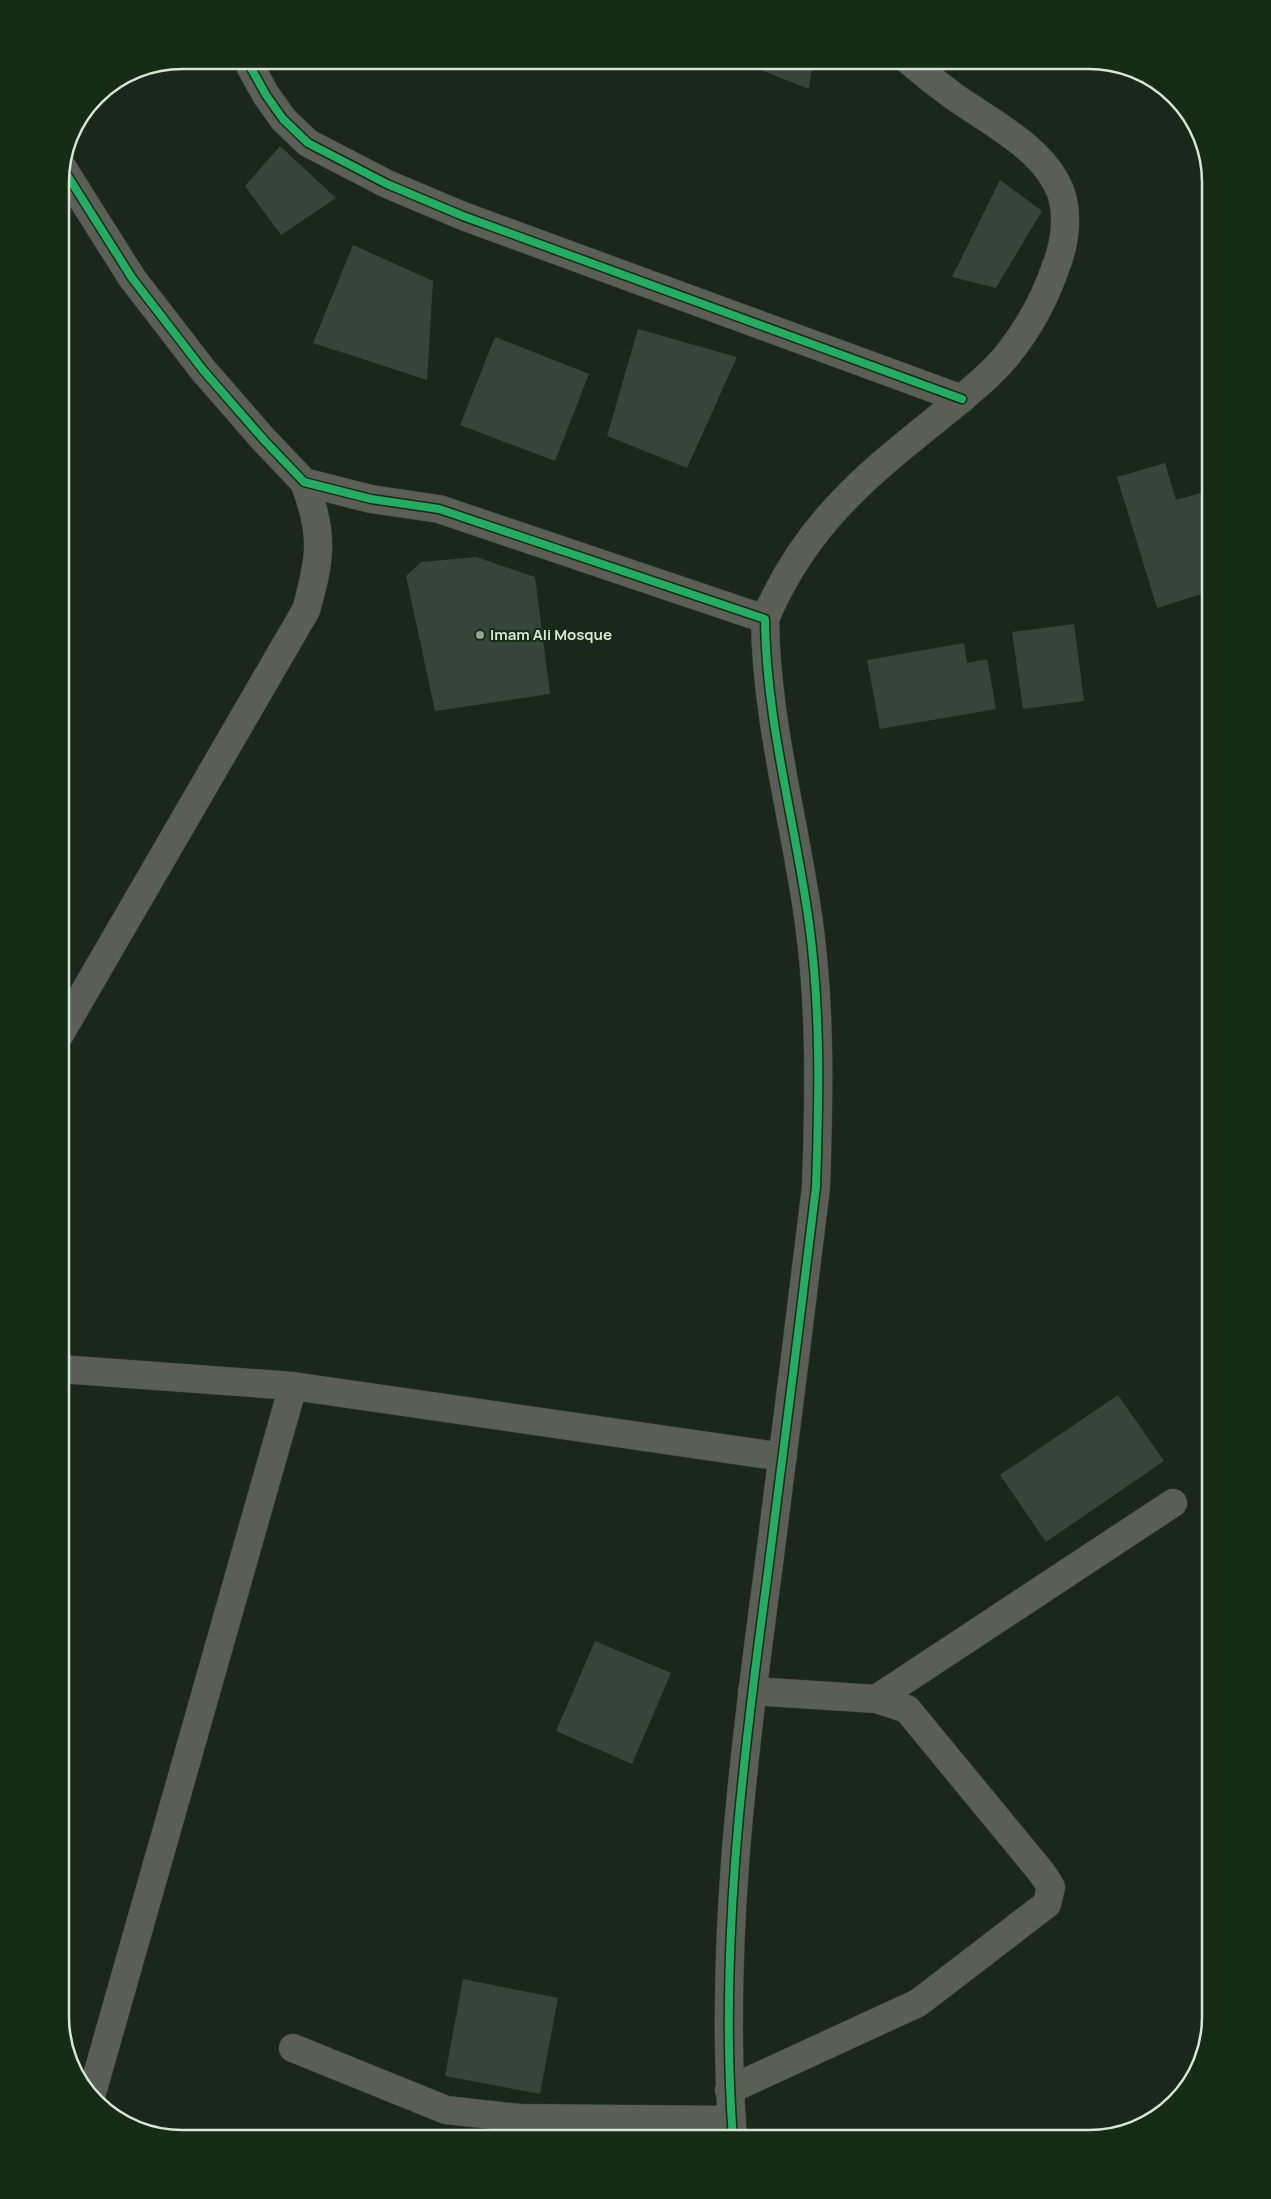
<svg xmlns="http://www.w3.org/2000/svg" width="1271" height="2199" font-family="Manrope,sans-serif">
<rect width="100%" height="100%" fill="#1b271b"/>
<path fill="#37443b" d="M311,60h26l-2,10z
M749,60h64l-4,29 -61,-24z
M280,146l56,52 -55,37 -36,-49z
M1000,180l42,31 -46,77 -44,-11z
M353,245l80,36 -6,99 -114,-37z
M638,329l99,28 -50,111 -80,-32z
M495,337l94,37 -34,87 -95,-36z
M1165,463l11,37 35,-10v101l-54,17 -40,-131z
M476,557l59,20 15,117 -115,17 -29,-135 15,-14z
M1074,624l10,77 -61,8 -11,-77z
M964,643l3,20 20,-4 9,50 -116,20 -13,-69z
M1118,1395l46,66 -118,81 -46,-67z
M595,1641l76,32 -39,91 -76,-33z
M463,1979l95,19 -18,96 -95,-18z"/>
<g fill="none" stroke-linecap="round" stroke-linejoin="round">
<defs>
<path id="minor" d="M250,60l1,8 15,27 17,24 25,24 79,41 76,32 499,183
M876,1699l297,-196
M293,2048l153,62 73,8 213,2
M729,2090l189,-87 129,-99 4,-17 -9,-14 -135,-164 -31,-10 -124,-8
M92,2093l201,-707"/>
<path id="tertiary" d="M62,167l70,111 71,92 61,70 40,42 67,17 68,10 326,110c1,103 30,202 44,304 12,89 10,175 7,264 -16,131 -32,261 -49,392 -25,185 -48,373 -34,560
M765,619c19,-45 45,-84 79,-119 35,-37 78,-68 117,-101 18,-15 37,-31 51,-50 19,-25 34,-53 44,-83 10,-25 14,-60 0,-84 -20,-38 -71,-63 -104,-87 -15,-11 -30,-23 -44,-35
M60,1034l246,-424c15,-53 18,-76 -2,-128
M60,1369l233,17 490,71"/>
</defs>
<use href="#minor" stroke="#364136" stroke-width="29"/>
<use href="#tertiary" stroke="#364136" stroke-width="29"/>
<use href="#minor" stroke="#5b5d57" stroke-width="28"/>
<use href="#tertiary" stroke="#5b5d57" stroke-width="28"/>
<defs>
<path id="cycleway" d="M250,60l1,8 15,27 17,24 25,24 79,41 76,32 499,183
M62,167l70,111 71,92 61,70 40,42 67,17 68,10 326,110c1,103 30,202 44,304 12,89 10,175 7,264 -16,131 -32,261 -49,392 -25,185 -48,373 -34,560"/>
</defs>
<use href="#cycleway" stroke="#162c16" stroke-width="11"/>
<use href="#cycleway" stroke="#26ab63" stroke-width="8"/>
</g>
<circle fill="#96a396" stroke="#162c16" stroke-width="2" cx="480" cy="635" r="5"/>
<g text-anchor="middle" stroke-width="4" stroke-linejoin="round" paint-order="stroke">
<g font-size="15" font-weight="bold" fill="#d8e6d8" stroke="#162c16" text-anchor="start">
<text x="490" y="640">Imam Ali Mosque</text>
</g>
</g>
<path d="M0 0H1271V2199H0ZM182 69H1089A113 113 0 0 1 1202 182V2017A113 113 0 0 1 1089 2130H182A113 113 0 0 1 69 2017V182A113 113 0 0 1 182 69Z" fill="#162c16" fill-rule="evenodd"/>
<path fill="none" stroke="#d8e6d8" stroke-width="2.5" d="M182 69H1089A113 113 0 0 1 1202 182V2017A113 113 0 0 1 1089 2130H182A113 113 0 0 1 69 2017V182A113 113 0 0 1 182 69Z"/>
</svg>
